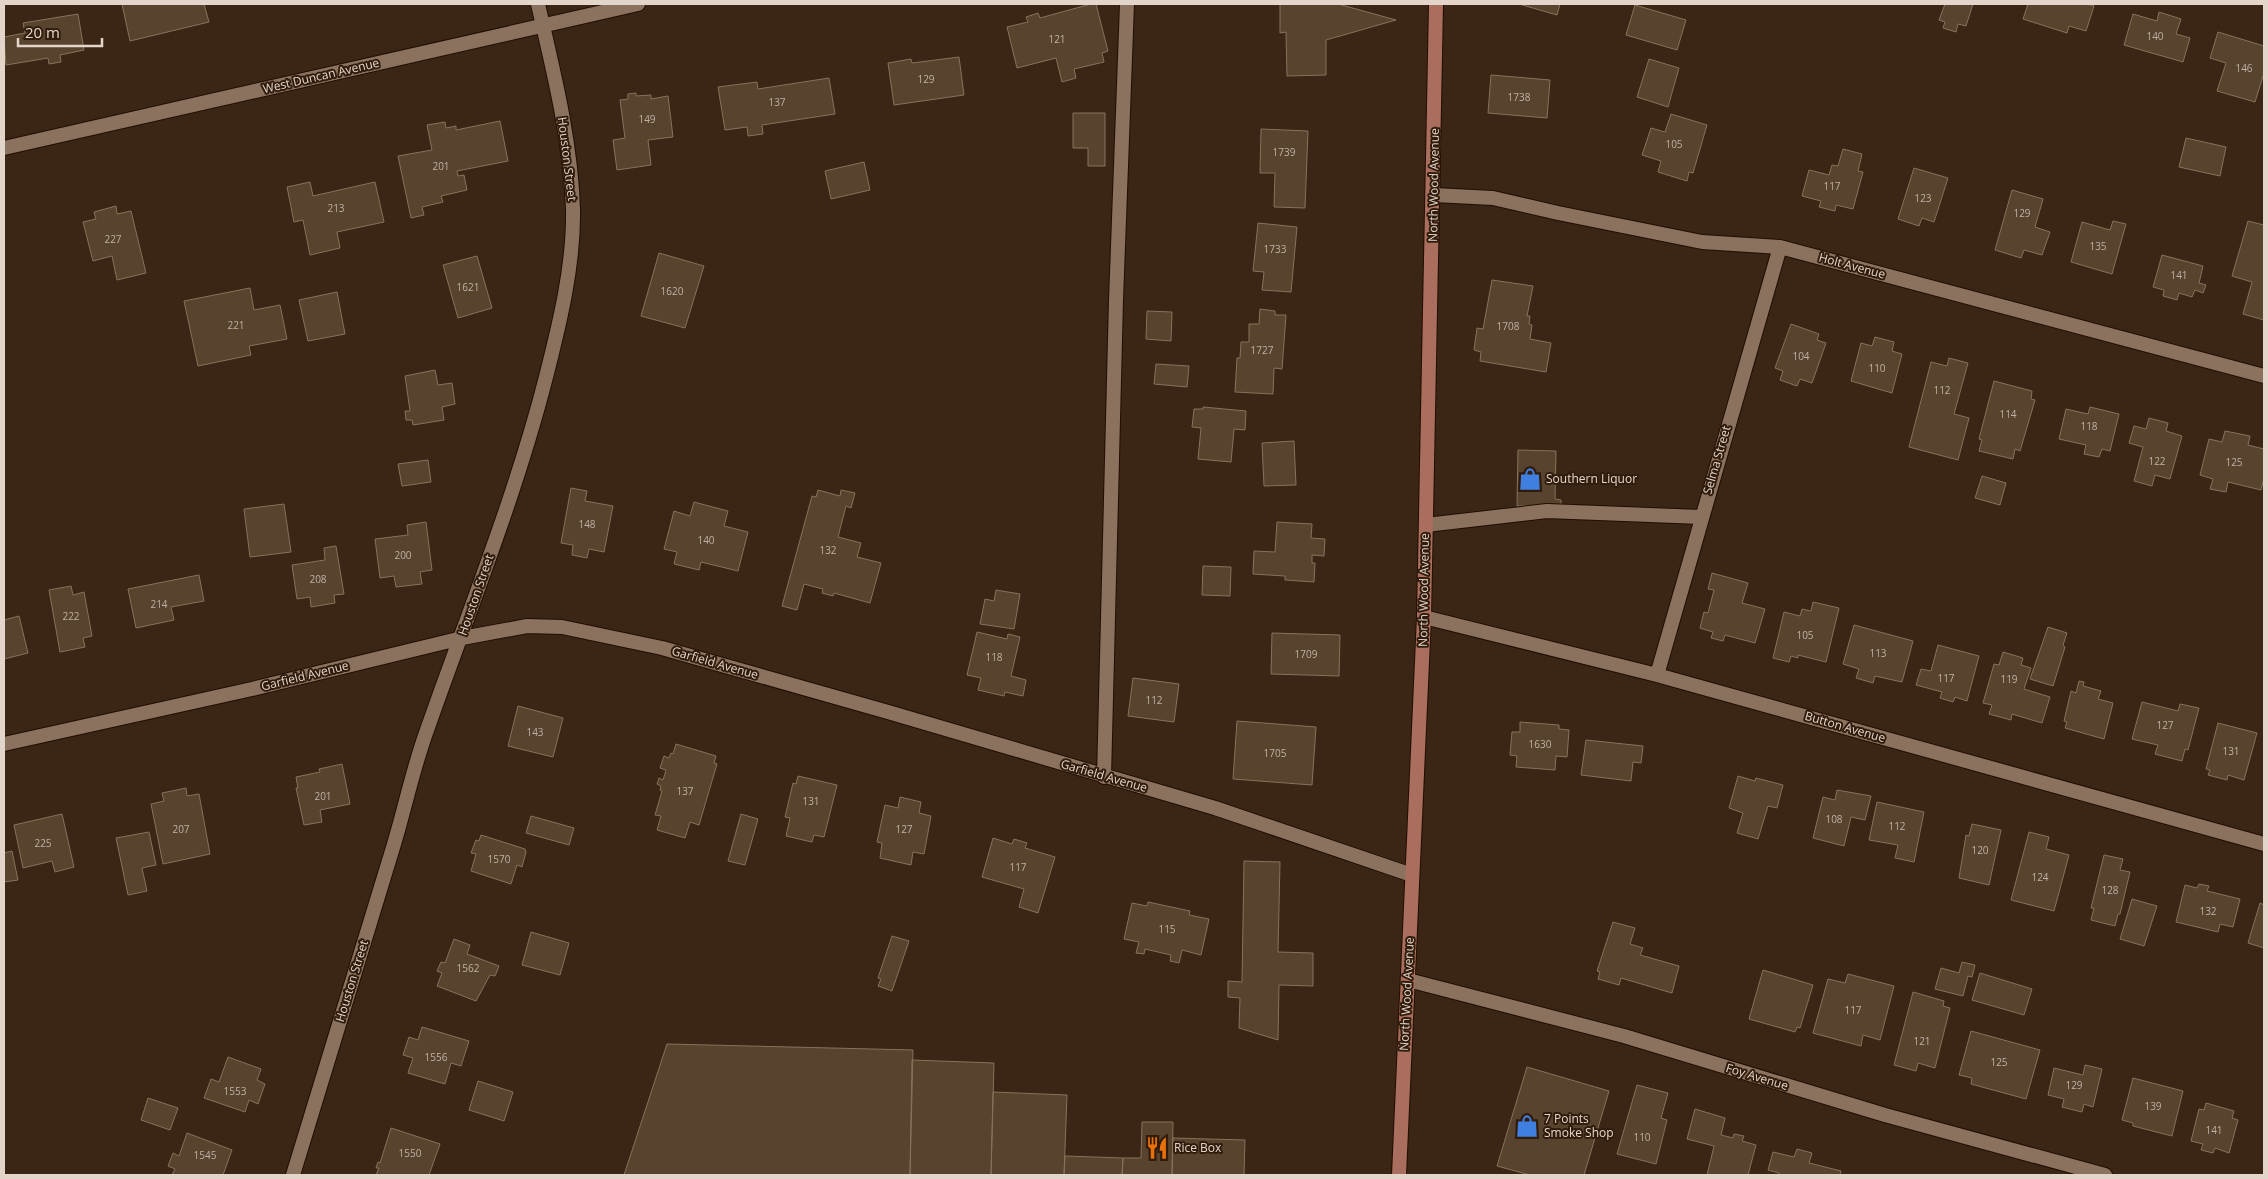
<svg xmlns="http://www.w3.org/2000/svg" width="2268" height="1179" font-family="'Open Sans',sans-serif">
<rect width="100%" height="100%" fill="#3b2615"/>
<path fill="#57432e" stroke="#88725c" d="M122,4h82l5,18 -79,19z
M1091,4h5l12,47 -6,2 2,9 -30,7 2,9 -14,4 -6,-24 -39,10 -10,-41 21,-5 -2,-5 12,-4 2,5z
M1280,4h58l58,16 -70,20v35l-39,1 -1,-44 -6,1z
M1519,4h41l-3,11z
M1945,4h28l-7,22 -8,-2 -2,8 -13,-4 2,-6 -6,-2z
M2028,4h59l7,2 -8,25 -17,-5 -2,7 -44,-14z
M1635,5l51,15 -9,30 -51,-15z
M2159,12l22,7 -5,15 14,4 -7,24 -59,-17 9,-31 24,7z
M78,14l6,36 -24,5 1,7 -12,2 -1,-6 -42,7 -2,-28 21,-4 -2,-10z
M2218,32l46,14v27l-9,29 -38,-11 9,-28 -16,-5z
M959,57l5,38 -70,10 -6,-42 23,-4 1,4z
M1649,59l30,9 -11,39 -31,-10z
M1491,75l59,5 -3,38 -59,-5z
M829,78l6,36 -73,11 1,9 -15,2 -1,-9 -22,3 -7,-43 39,-5 1,7z
M636,93v3l15,-1v4l17,-3 5,41 -25,3 3,25 -34,5 -4,-30 12,-2 -5,-38 8,-1v-5z
M1073,113h32v53h-17v-18h-15z
M1671,114l36,11 -14,48 -4,-1 -2,9 -29,-9 3,-11 -19,-6 9,-27 14,4z
M500,121l8,40 -51,10 1,5 6,-1 3,15 -26,6 2,6 -21,5 2,8 -13,3 -13,-62 34,-6 -5,-25 18,-3 1,6 10,-2v4z
M1261,129l47,2 -3,77 -31,-1 1,-34h-15z
M2186,138l40,9 -6,29 -41,-9z
M1843,149l19,5 -4,17 5,1 -10,37 -17,-4 -1,6 -16,-4 2,-6 -19,-5 7,-26 20,5 3,-10 6,1z
M864,162l6,28 -39,9 -6,-28z
M1914,168l34,10 -14,44 -12,-4 -3,8 -21,-7z
M310,182l3,14 62,-14 9,40 -47,10 3,16 -30,7 -7,-35 -9,2 -7,-35z
M2012,190l31,9 -8,28 15,5 -8,23 -18,-5 -3,8 -26,-8z
M116,206l1,8 14,-3 15,62 -29,7 -5,-24 -19,5 -10,-39 13,-3 -2,-7z
M2113,221l13,3 -14,50 -41,-12 11,-40 28,8z
M2248,221l16,4v95l-21,-6 9,-32 -20,-6z
M1258,223l39,4 -6,65 -29,-2 2,-18 -11,-1z
M659,253l45,13 -19,62 -44,-12z
M2162,255l41,11 -4,17 7,2 -3,8 -8,-3 -3,7 -13,-4 -2,7 -14,-4 1,-6 -11,-3z
M477,256l15,52 -34,10 -15,-53z
M1492,280l41,6 -6,30h3l-1,8 3,1 -2,14 21,4 -5,29 -66,-11 1,-9 -7,-2 3,-22 6,1z
M250,288l4,22 26,-5 7,34 -38,7 2,9 -53,11 -14,-65z
M337,292l8,42 -37,7 -9,-41z
M1260,309l15,2v4h11l-4,54 -8,-1 -1,26 -38,-2 2,-34h3l1,-16h8v-18h10z
M1147,311l25,1 -1,29 -25,-2z
M1791,324l28,10 -2,6 9,3 -14,40 -12,-4 -3,7 -17,-6 3,-9 -8,-3z
M1875,337l19,5 -2,9 10,3 -10,39 -41,-12 10,-38 11,3z
M1949,358l19,5 -14,51 15,4 -11,42 -49,-13 22,-85 16,4z
M1156,364l33,2 -2,21 -33,-3z
M435,370l3,15 14,-2 3,21 -13,3 2,13 -31,5 -1,-5h-6l-1,-9h5l-5,-35z
M1994,381l38,10 -1,8 4,1 -15,51 -5,-2 -2,10 -34,-8 3,-11 -3,-1z
M1203,407l43,4 -1,19 -11,-1 -3,33 -33,-3 3,-31 -9,-1 2,-18h9z
M2090,407l29,7 -9,37 -8,-2 -3,8 -15,-3 2,-9 -27,-6 7,-30 22,5z
M2149,418l19,5 -2,8 16,5 -12,43 -15,-4 -3,11 -18,-5 9,-34 -14,-4 5,-17 12,3z
M2225,431l25,5 -2,9 16,4v29l-3,12 -33,-8 -2,10 -16,-3 3,-10 -13,-4 9,-36 13,3z
M1294,441l2,44 -32,1 -2,-43z
M1518,450l38,1 -1,48 6,1v7l-44,-1z
M428,460l3,22 -29,4 -4,-22z
M1982,476l24,7 -6,22 -25,-7z
M571,488l16,3 -2,10 28,5 -9,46 -15,-3 -2,9 -15,-3 1,-10 -12,-2z
M818,490l22,6 1,-6 14,3 -4,15 -5,-2 -8,31 23,6 -4,14 24,6 -11,40 -36,-10 -1,3 -11,-3 1,-4 -19,-5 -7,26 -15,-4 30,-110 4,1z
M694,502l34,9 -4,15 24,6 -10,39 -37,-9 -2,8 -25,-6 3,-12 -13,-3 10,-38 16,5z
M284,504l7,48 -41,5 -6,-48z
M426,522l6,48 -12,2 2,12 -26,3 -2,-11 -14,2 -5,-39 33,-4 -1,-10z
M1277,522l35,2 -1,14 14,1 -1,17 -12,-1v8h3l-1,19 -29,-2v-4l-32,-2 1,-23 21,1z
M336,546l8,48 -10,1 1,8 -24,4 -1,-10 -13,2 -5,-34 33,-5 -1,-12z
M1203,566l28,1 -1,29 -28,-1z
M1712,573l36,10 -6,20 23,6 -10,34 -30,-8 -2,6 -12,-3 2,-6 -13,-4 4,-16 4,1 6,-23 -6,-1z
M199,575l5,26 -33,6 3,13 -38,8 -8,-39z
M71,586l2,9 11,-3 8,44 -9,2 2,9 -25,5 -11,-62z
M996,590l24,4 -6,35 -34,-5 5,-25 9,2z
M1813,602l26,6 -13,54 -28,-7v3l-7,-2 -2,6 -16,-4 11,-46 16,4 2,-7 9,2z
M19,616l9,37 -24,6v-39z
M1854,625l59,16 -11,41 -27,-6 -2,7 -17,-5 3,-9 -16,-5z
M2048,627l19,6 -4,12 2,2 -12,39 -23,-7z
M977,632l30,7 1,-5 12,3 -9,39 15,4 -3,16 -18,-4 -1,4 -26,-6 3,-12 -14,-3z
M1272,633l68,2 -1,41 -68,-2z
M1938,645l41,11 -12,45 -12,-4 -2,5 -13,-4 2,-6 -26,-7 5,-16 10,2z
M2003,652l20,6 -2,7 10,3 -7,21 26,8 -8,26 -30,-9 -1,6 -22,-6 3,-9 -9,-2 11,-39 5,1z
M1133,678l46,6 -5,38 -46,-6z
M2079,681l5,1 -1,4 18,5 -3,8 15,4 -9,36 -39,-11 2,-6 -3,-1 7,-30 5,2z
M2142,702l36,9 2,-7 19,4 -11,42 -3,-1 -3,12 -27,-7 3,-9 -26,-6z
M518,706l45,12 -10,39 -45,-11z
M1237,721l79,6 -4,58 -79,-6z
M1520,722l39,3v4l10,1 -2,27 -11,-1 -1,14 -39,-3 1,-11 -7,-1 2,-23h8z
M2218,723l39,10 -13,47 -16,-5 -1,5 -19,-5 2,-5 -4,-1z
M1586,740l57,6 -2,17 -8,-1 -2,19 -50,-6z
M676,744l40,12 -2,7 3,1 -18,61 -9,-3 -5,16 -28,-8 4,-14 -6,-1 7,-24 -2,-1 1,-4 -4,-2 2,-6 4,2 3,-10 -6,-2 4,-12 5,2 2,-5 2,1z
M342,764l8,40 -30,6 2,12 -18,3 -8,-37h2l-2,-11 24,-5 -1,-3z
M798,776l39,9 -13,52 -10,-2 -2,7 -26,-6 4,-18 -5,-1 8,-34 3,1z
M1738,776l17,5 1,-3 27,7 -6,23 -9,-2 -10,33 -21,-6 6,-20 -14,-5z
M186,788l1,8 12,-2 11,60 -47,10 -12,-60 13,-3 -2,-8z
M1837,790l34,6 -6,24 -14,-3 -7,29 -31,-8 10,-41 12,3z
M900,797l21,5 -2,11 12,3 -7,38 -11,-2 -2,13 -31,-7 2,-15 -5,-1 8,-37 13,3z
M1877,802l47,10 -10,50 -19,-4 3,-13 -29,-5z
M62,814l12,53 -19,5 -3,-11 -29,7 -9,-43z
M741,814l17,5 -13,46 -17,-4z
M531,816l43,12 -5,17 -43,-12z
M1972,824l29,6 -12,55 -30,-7 7,-43 3,1z
M149,832l7,33 -14,3 5,23 -19,4 -12,-57z
M2029,832l20,5 -3,12 23,6 -15,56 -43,-11z
M481,835l44,14 1,3 -4,15 -5,-2 -6,19 -40,-13 5,-17 -5,-1 5,-13 3,1z
M993,838l19,6 2,-5 13,4 -2,5 30,9 -17,56 -19,-6 5,-18 -42,-12z
M12,851l6,29 -14,2v-29z
M2104,855l19,4 -3,11 10,2 -10,42h-2l-3,12 -24,-6 3,-12h-3z
M1244,861l36,1 -2,90 35,1v33l-34,-1 -1,55 -39,-12 1,-30 -12,-1v-16l14,1z
M2199,884l10,2 -2,5 33,8 -7,28 -13,-3 -2,8 -42,-10 9,-37 12,3z
M2132,899l25,7 -13,40 -24,-7z
M1148,902l42,9 -1,4 20,4 -8,36 -19,-5 -3,13 -9,-2 1,-6 -26,-6 -1,5 -8,-1 3,-11 -15,-3 8,-36 15,3z
M2260,903l4,2v43l-16,-5z
M1613,922l22,6 -5,16 13,4 -3,7 39,11 -7,27 -51,-15 -2,7 -21,-6 2,-7 -3,-1z
M531,932l38,11 -9,32 -38,-10z
M892,936l17,5 -17,50 -14,-5 3,-7 -3,-1z
M454,939l16,6 -3,9 32,12 -4,10 -5,-1 -14,26 -39,-15 5,-13 -5,-2 4,-9 4,1z
M1962,962l13,3 -3,12 -4,-1 -5,20 -28,-7 6,-21 18,5z
M1763,970l50,15 -13,43 -3,-1 -2,5 -46,-13z
M1980,973l52,16 -8,26 -52,-15z
M1848,974l46,12 -14,54 -17,-5 -2,11 -48,-13 15,-54 17,4z
M1913,992l31,9 -1,5 7,2 -15,60 -17,-5 -2,8 -22,-6z
M422,1027l47,14 -8,25 -10,-3 -6,21 -37,-11 5,-15 -10,-3 6,-18 9,3z
M1971,1031l69,19 -14,49 -55,-15 1,-6 -13,-3z
M667,1044l246,6 -3,125h-286z
M228,1057l33,12 -4,11 8,4 -7,20 -9,-4 -4,12 -41,-14 7,-19 8,3z
M912,1060l82,3 -3,112h-81z
M2085,1065l17,4 -9,38 -9,-3 -2,8 -20,-5 2,-8 -16,-4 6,-27 29,7z
M1527,1067l82,24 -25,84h-54l-33,-9z
M2133,1078l50,13 -11,45 -39,-10v-3l-11,-3z
M478,1081l35,11 -9,29 -35,-11z
M1637,1085l31,8 -7,25 6,2 -11,44 -39,-10z
M993,1092l74,3 -3,80h-73z
M148,1098l30,10 -8,22 -29,-10z
M2206,1103l28,8 -2,7 6,2 -9,33 -14,-5 -2,5 -12,-3 2,-6 -12,-3 8,-32 5,1z
M1695,1109l30,9 -4,17 12,3 1,-4 10,2 -2,5 14,4 -8,30h-41l7,-29 -27,-7z
M1142,1122h31l-1,53h-50l1,-17h18z
M391,1128l49,16 -11,31h-53l3,-7h-3l2,-6 2,1z
M187,1133l45,17 -9,25h-51l3,-6 -7,-3 5,-13 6,3z
M1173,1138l72,2 -1,35h-72z
M1797,1149l15,4 -3,10 32,8 -1,4h-62l1,-2 -11,-3 5,-18 21,5z
M1065,1156l58,2 -1,17h-58z"/>
<g fill="none" stroke-linecap="round" stroke-linejoin="round">
<defs>
<path id="minor" d="M4,148l634,-144
M1434,195l59,3 65,15 144,29 78,5 484,129
M1426,525l121,-14 154,6
M1424,617l233,58 607,169
M1657,675l123,-428
M4,744l248,-55 210,-51 65,-12 35,1 100,21 226,64 327,96 197,67
M1104,777l12,-477 11,-296
M1408,980l216,56 261,79 220,60
M293,1175c33,-107 66,-214 98,-321 13,-41 21,-83 36,-124 41,-117 88,-232 119,-353 14,-55 28,-112 27,-168 -2,-69 -20,-139 -35,-205"/>
<path id="secondary" d="M1399,1175l25,-558 12,-613"/>
</defs>
<use href="#minor" stroke="#210e01" stroke-width="16"/>
<use href="#secondary" stroke="#210e01" stroke-width="16"/>
<use href="#minor" stroke="#8b725f" stroke-width="14"/>
<use href="#secondary" stroke="#a96e5d" stroke-width="14"/>
</g>
<defs>
<symbol id="shop-bare" viewBox="-9 -9 18 18"><path d="M-5-2.5h2.3a2.7 3.5 0 0 1 5.4 0H5L5.5 6h-11ZM-1.5-2.5h3a1.5 2.3 0 0 0-3 0Z" fill="#3f7fe0" stroke="#311c0b" stroke-width="2.5" paint-order="stroke"/></symbol>
<symbol id="restaurant-bare" viewBox="-9 -9 18 18"><path d="M-5-6h1v4h1v-4h1v4h1v-4h1v5L-1.5 .5V6h-2V.5L-5-1ZM5-6V6H3V1.5H1.5Q1.5-4 5-6Z" fill="#e8710a" stroke="#311c0b" stroke-width="2.5" paint-order="stroke"/></symbol>
</defs>
<g fill-rule="evenodd">
<use href="#shop-bare" x="1514" y="463" width="32" height="32"/>
<use href="#shop-bare" x="1511" y="1110" width="32" height="32"/>
<use href="#restaurant-bare" x="1141" y="1132" width="32" height="32"/>
</g>
<g text-anchor="middle" stroke-width="4" stroke-linejoin="round" paint-order="stroke">
<g font-size="10" fill="#c1b0a4">
<text x="2155" y="40">140</text>
<text x="1057" y="43">121</text>
<text x="2244" y="72">146</text>
<text x="926" y="83">129</text>
<text x="1519" y="101">1738</text>
<text x="777" y="106">137</text>
<text x="647" y="123">149</text>
<text x="1674" y="148">105</text>
<text x="1284" y="156">1739</text>
<text x="441" y="170">201</text>
<text x="1832" y="190">117</text>
<text x="1923" y="202">123</text>
<text x="336" y="212">213</text>
<text x="2022" y="217">129</text>
<text x="113" y="243">227</text>
<text x="2098" y="250">135</text>
<text x="1275" y="253">1733</text>
<text x="2179" y="279">141</text>
<text x="468" y="291">1621</text>
<text x="672" y="295">1620</text>
<text x="236" y="329">221</text>
<text x="1508" y="330">1708</text>
<text x="1262" y="354">1727</text>
<text x="1801" y="360">104</text>
<text x="1877" y="372">110</text>
<text x="1942" y="394">112</text>
<text x="2008" y="418">114</text>
<text x="2089" y="430">118</text>
<text x="2157" y="465">122</text>
<text x="2234" y="466">125</text>
<text x="587" y="528">148</text>
<text x="706" y="544">140</text>
<text x="828" y="554">132</text>
<text x="403" y="559">200</text>
<text x="318" y="583">208</text>
<text x="159" y="608">214</text>
<text x="71" y="620">222</text>
<text x="1805" y="639">105</text>
<text x="1878" y="657">113</text>
<text x="1306" y="658">1709</text>
<text x="994" y="661">118</text>
<text x="1946" y="682">117</text>
<text x="2009" y="683">119</text>
<text x="1154" y="704">112</text>
<text x="2165" y="729">127</text>
<text x="535" y="736">143</text>
<text x="1540" y="748">1630</text>
<text x="2231" y="755">131</text>
<text x="1275" y="757">1705</text>
<text x="685" y="795">137</text>
<text x="323" y="800">201</text>
<text x="811" y="805">131</text>
<text x="1834" y="823">108</text>
<text x="1897" y="830">112</text>
<text x="181" y="833">207</text>
<text x="904" y="833">127</text>
<text x="43" y="847">225</text>
<text x="1980" y="854">120</text>
<text x="499" y="863">1570</text>
<text x="1018" y="871">117</text>
<text x="2040" y="881">124</text>
<text x="2110" y="894">128</text>
<text x="2208" y="915">132</text>
<text x="1167" y="933">115</text>
<text x="468" y="972">1562</text>
<text x="1853" y="1014">117</text>
<text x="1922" y="1045">121</text>
<text x="436" y="1061">1556</text>
<text x="1999" y="1066">125</text>
<text x="2074" y="1089">129</text>
<text x="235" y="1095">1553</text>
<text x="2153" y="1110">139</text>
<text x="2214" y="1134">141</text>
<text x="1642" y="1141">110</text>
<text x="410" y="1157">1550</text>
<text x="205" y="1159">1545</text>
</g>
<g font-size="12" fill="#e4d5cb" stroke="#311c0b">
<text transform="translate(321 76) rotate(-13)" y="4">West Duncan Avenue</text>
<text transform="translate(567 159) rotate(83)" y="4">Houston Street</text>
<text transform="translate(1434 185) rotate(-89)" y="4">North Wood Avenue</text>
<text transform="translate(1852 266) rotate(15)" y="4">Holt Avenue</text>
<text transform="translate(1717 460) rotate(-74)" y="4">Selma Street</text>
<text transform="translate(1424 590) rotate(-89)" y="4">North Wood Avenue</text>
<text transform="translate(476 595) rotate(-71)" y="4">Houston Street</text>
<text transform="translate(715 663) rotate(16)" y="4">Garfield Avenue</text>
<text transform="translate(305 676) rotate(-14)" y="4">Garfield Avenue</text>
<text transform="translate(1845 727) rotate(16)" y="4">Button Avenue</text>
<text transform="translate(1104 776) rotate(16)" y="4">Garfield Avenue</text>
<text transform="translate(352 981) rotate(-73)" y="4">Houston Street</text>
<text transform="translate(1407 994) rotate(-87)" y="4">North Wood Avenue</text>
<text transform="translate(1757 1077) rotate(17)" y="4">Foy Avenue</text>
</g>
<g font-size="12" fill="#e4d5cb" stroke="#311c0b" text-anchor="start">
<text x="1546" y="483">Southern Liquor</text>
<text x="1544" y="1123">7 Points<tspan x="1544" dy="14">Smoke Shop</tspan></text>
<text x="1174" y="1152">Rice Box</text>
</g>
</g>
<rect width="2268" height="1179" fill="none" stroke="#e4d5cb" stroke-width="10"/>
<path d="M18 38v8h84v-8" fill="none" stroke="#e4d5cb" stroke-width="2.5"/>
<text x="25" y="38" font-size="15" fill="#e4d5cb" stroke="#311c0b" stroke-width="4" paint-order="stroke">20 m</text>
</svg>
